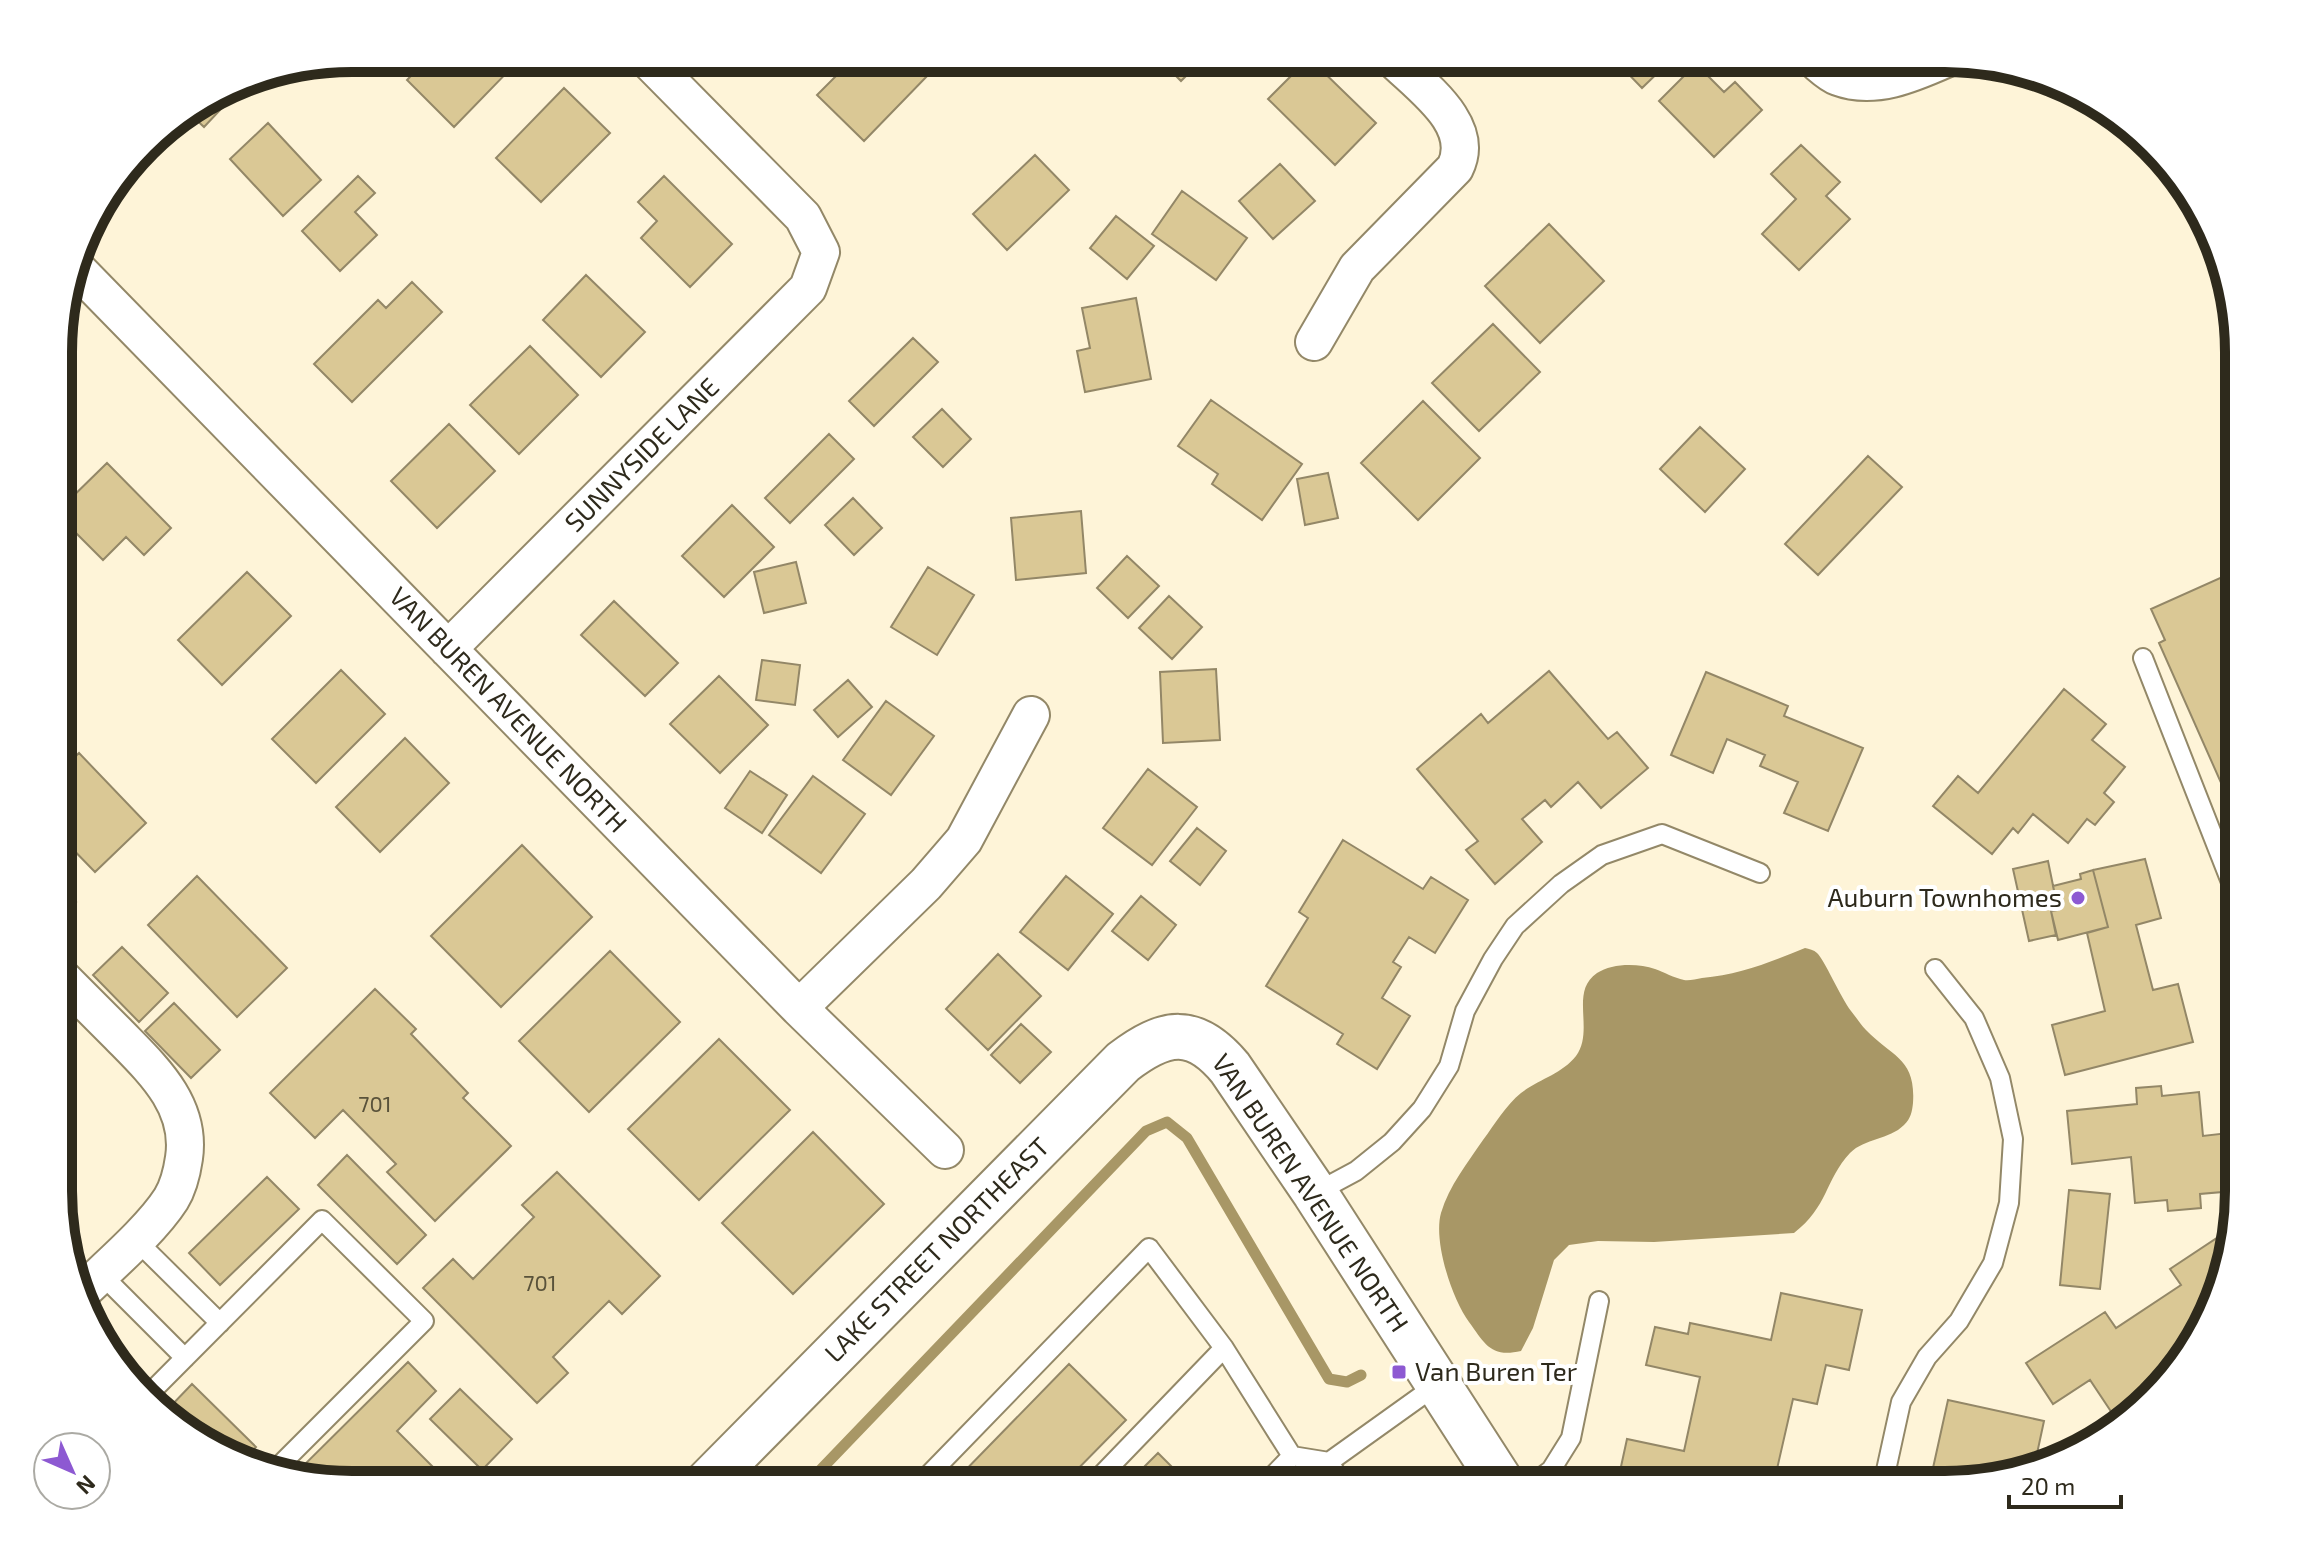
<svg xmlns="http://www.w3.org/2000/svg" width="2297" height="1543" font-family="'Exo 2',sans-serif">
<rect width="100%" height="100%" fill="#fef4d8"/>
<path fill="#a89766" d="M1805,948c4,1 9,2 12,5 7,6 24,45 34,58 5,6 10,14 15,19 26,27 50,28 47,73 -1,9 -2,15 -9,22 -15,15 -39,13 -54,28 -25,27 -22,54 -56,80l-140,9 -56,-1 -29,4 -15,15 -21,68 -12,23c-30,7 -36,-7 -52,-29 -17,-23 -36,-81 -28,-109 8,-27 27,-51 42,-73 12,-16 23,-35 38,-47 18,-14 41,-19 55,-37 19,-26 -7,-64 21,-83 15,-10 41,-10 58,-4 9,3 19,9 29,11 5,1 12,-1 18,-2 37,-3 69,-16 103,-30z"/>
<g fill="none" stroke-linecap="round" stroke-linejoin="round">
<path stroke="#a89766" stroke-width="11" d="M806,1485l340,-354 21,-9 20,16 142,241 18,3 14,-7"/>
</g>
<path fill="#dac895" stroke="#938767" stroke-width="2" d="M428,58h93l-67,69 -47,-47z
M854,58h65l13,13 -68,70 -47,-46z
M1158,58h46l-23,23z
M1309,58l67,65 -41,42 -67,-66z
M1613,58h60l-31,30z
M1696,64l28,28 11,-10 27,28 -48,47 -55,-56z
M250,78l-46,49 -16,-15 52,-32z
M564,88l46,45 -69,69 -45,-44z
M268,123l53,57 -38,36 -53,-57z
M1801,145l39,37 -14,14 24,23 -51,51 -37,-36 34,-35 -25,-25z
M1035,155l34,35 -62,60 -34,-36z
M1280,164l35,37 -42,38 -34,-38z
M358,176l17,17 -20,19 22,23 -37,36 -38,-40z
M664,176l68,68 -42,43 -49,-49 16,-17 -19,-19z
M1182,191l65,47 -31,42 -64,-46z
M1116,216l38,30 -27,33 -37,-31z
M1549,224l55,57 -64,62 -55,-57z
M586,275l59,57 -44,45 -58,-57z
M412,282l30,30 -90,90 -38,-38 64,-64 8,8z
M1136,298l15,81 -66,13 -8,-41 13,-3 -8,-40z
M1493,324l47,48 -61,59 -47,-48z
M913,338l25,24 -64,64 -25,-25z
M530,346l48,49 -59,59 -49,-49z
M1211,400l91,64 -40,56 -50,-36 6,-10 -40,-28z
M1423,401l57,57 -62,62 -57,-57z
M942,409l29,30 -28,28 -30,-30z
M449,424l46,47 -58,57 -46,-47z
M1700,427l45,42 -40,43 -45,-43z
M829,434l25,25 -64,64 -25,-25z
M1868,456l34,31 -84,88 -33,-31z
M107,463l64,65 -27,27 -18,-18 -23,23 -43,-43v-8z
M1328,473l10,45 -33,7 -8,-46z
M853,498l29,30 -28,27 -29,-30z
M732,505l42,42 -50,50 -42,-41z
M1081,511l5,62 -70,7 -5,-62z
M1127,556l32,30 -31,32 -31,-30z
M796,562l10,41 -42,10 -10,-41z
M928,567l46,28 -37,60 -46,-28z
M2238,570v251l-79,-178 6,-3 -14,-31z
M247,572l44,44 -69,69 -44,-45z
M1169,596l33,31 -30,32 -33,-31z
M614,601l64,62 -33,33 -64,-61z
M762,660l38,5 -5,40 -39,-5z
M1216,669l4,71 -57,3 -3,-71z
M341,670l44,44 -69,69 -44,-44z
M1549,671l59,68 9,-7 31,36 -47,40 -23,-26 -27,25 -6,-7 -23,19 20,23 -47,42 -29,-34 12,-9 -61,-72 64,-55 7,9z
M1706,672l82,34 -4,10 79,32 -35,83 -44,-18 14,-31 -38,-16 5,-11 -38,-16 -14,34 -42,-18z
M719,676l49,49 -48,48 -50,-49z
M848,680l24,27 -34,30 -24,-27z
M2064,689l42,35 -14,16 33,27 -21,26 10,9 -19,23 -8,-6 -19,24 -35,-29 -15,19 -5,-5 -21,26 -59,-48 25,-30 20,17z
M886,701l48,35 -43,59 -48,-35z
M405,738l44,45 -69,69 -44,-45z
M79,753l67,70 -51,49 -35,-36v-65z
M1148,769l49,38 -45,58 -49,-37z
M750,771l37,24 -25,38 -37,-25z
M813,776l52,38 -44,59 -52,-38z
M1197,828l29,23 -26,34 -30,-24z
M1343,840l80,49 8,-12 37,23 -33,53 -26,-16 -16,25 8,5 -19,31 28,18 -33,53 -40,-25 6,-10 -77,-48 42,-68 -9,-6z
M522,845l70,72 -91,90 -70,-71z
M2145,859l16,59 -25,7 17,65 25,-6 15,58 -128,33 -13,-50 53,-14 -18,-78 21,-6 -15,-57z
M2048,861l10,49 -7,1 5,24 -27,6 -16,-72z
M2093,870l15,57 -50,13 -7,-29 7,-1 -5,-24 28,-7 -1,-5z
M197,876l90,92 -50,49 -89,-92z
M1066,876l47,38 -45,56 -48,-38z
M60,886l16,16 -16,15z
M1141,896l35,29 -28,35 -36,-29z
M122,947l46,46 -29,29 -46,-47z
M610,951l70,71 -91,90 -70,-71z
M998,954l43,42 -53,54 -42,-41z
M375,989l41,40 -5,5 57,59 -5,5 48,48 -76,75 -48,-49 9,-8 -53,-54 -28,28 -45,-45z
M174,1003l46,47 -29,28 -46,-47z
M1021,1024l30,28 -31,31 -29,-28z
M719,1039l71,71 -91,90 -71,-71z
M2161,1086l1,10 37,-4 4,44 25,-3 6,58 -34,3 1,14 -33,3 -1,-11 -32,3 -4,-46 -59,7 -5,-53 70,-7 -1,-16z
M813,1132l71,72 -91,90 -71,-71z
M347,1155l79,80 -29,29 -79,-79z
M557,1172l103,104 -38,38 -13,-13 -56,56 15,16 -31,30 -114,-115 30,-29 20,20 61,-62 -12,-12z
M267,1177l32,32 -79,76 -31,-32z
M2069,1190l41,4 -10,95 -40,-4z
M2235,1226l-11,59 -35,70 -71,67 -28,-42 -37,24 -27,-41 79,-51 11,16 65,-43 -11,-16z
M1781,1293l81,17 -13,60 -23,-5 -9,39 -24,-5 -16,70 50,11v4l-210,1 10,-46 57,12 16,-74 -54,-12 9,-38 33,7 2,-11 81,17z
M408,1362l28,29 -39,40 54,54h-100l-57,-10z
M1069,1364l57,56 -64,65h-111z
M192,1384l64,63 -14,15 -54,-27 -22,-24z
M460,1389l52,50 -30,31 -52,-51z
M1948,1400l96,21 -9,42 -71,21 1,-10 -32,-6z
M1158,1453l32,32h-64z
M465,1471l14,14h-28z"/>
<g fill="none" stroke-linecap="round" stroke-linejoin="round">
<defs>
<path id="service" d="M2143,658l95,242
M1315,1193l41,-22 36,-29 30,-33 27,-43 16,-55 28,-52 22,-33 46,-42 41,-29 60,-21 98,39
M135,1239l85,84
M101,1274l84,84
M149,1394l173,-174 102,101 -151,151
M1329,1462l14,23
M1883,1484l18,-82 26,-45 32,-36 34,-58 16,-60 4,-64 -13,-61 -26,-60 -39,-49
M919,1485l230,-237 75,100 68,108
M1092,1485l132,-137
M1264,1485l28,-29 37,6 109,-78
M1531,1485l20,-15 20,-32 28,-137"/>
<path id="minor" d="M1812,58c8,6 17,16 26,19 37,14 76,-4 110,-19
M75,267l724,741 146,142
M1314,342l43,-74 98,-100c22,-44 -35,-82 -63,-110
M448,649l360,-361 13,-36 -18,-35 -157,-159
M60,976c19,19 38,38 57,57 34,35 75,71 67,125 -2,14 -5,28 -13,41 -20,31 -61,66 -89,93
M799,1008l127,-124 38,-44 67,-125"/>
<path id="tertiary" d="M705,1485l418,-423c42,-32 71,-37 107,6l85,125 188,292"/>
</defs>
<use href="#service" stroke="#938868" stroke-width="22"/>
<use href="#minor" stroke="#938868" stroke-width="40"/>
<use href="#tertiary" stroke="#938868" stroke-width="48"/>
<use href="#service" stroke="#fff" stroke-width="18"/>
<use href="#minor" stroke="#fff" stroke-width="36"/>
<use href="#tertiary" stroke="#fff" stroke-width="44"/>
</g>
<g fill="#8d59d2" stroke="#fff" stroke-width="3">
<circle cx="2078" cy="898" r="8"/>
<rect x="1391" y="1364" width="16" height="16" rx="4"/>
</g>
<g text-anchor="middle" stroke-width="8" stroke-linejoin="round" paint-order="stroke">
<g font-size="22" fill="#59523a">
<text x="375" y="1112">701</text>
<text x="540" y="1291">701</text>
</g>
<g font-size="26" fill="#2e2a1c" stroke="#fff">
<text transform="translate(642 455) rotate(-45)" y="9">SUNNYSIDE LANE</text>
<text transform="translate(508 710) rotate(46)" y="9">VAN BUREN AVENUE NORTH</text>
<text transform="translate(1310 1193) rotate(56)" y="9">VAN BUREN AVENUE NORTH</text>
<text transform="translate(937 1250) rotate(-45)" y="9">LAKE STREET NORTHEAST</text>
</g>
<g font-size="26" fill="#2e2a1c" stroke="#fff" text-anchor="end">
<text x="2062" y="907">Auburn Townhomes</text>
<text x="1415" y="1381" text-anchor="start">Van Buren Ter</text>
</g>
</g>
<path d="M0 0H2297V1543H0ZM352 72H1945A280 280 0 0 1 2225 352V1191A280 280 0 0 1 1945 1471H352A280 280 0 0 1 72 1191V352A280 280 0 0 1 352 72Z" fill="#fff" fill-rule="evenodd"/>
<path fill="none" stroke="#2e2a1c" stroke-width="10" d="M352 72H1945A280 280 0 0 1 2225 352V1191A280 280 0 0 1 1945 1471H352A280 280 0 0 1 72 1191V352A280 280 0 0 1 352 72Z"/>
<g transform="translate(72 1471) rotate(135)"><circle r="38" fill="#ffffff" stroke="#abaaa4" stroke-width="2"/>
<path d="M0-6L14 30L0 20L-14 30Z" fill="#8d59d2"/>
<text y="-12" font-size="22" font-weight="bold" text-anchor="middle" fill="#2e2a1c">N</text>
</g>
<path d="M2009 1495v12h112v-12" fill="none" stroke="#2e2a1c" stroke-width="4"/>
<text x="2021" y="1495" font-size="24" fill="#2e2a1c" stroke="#ffffff" stroke-width="6" paint-order="stroke">20 m</text>
</svg>
